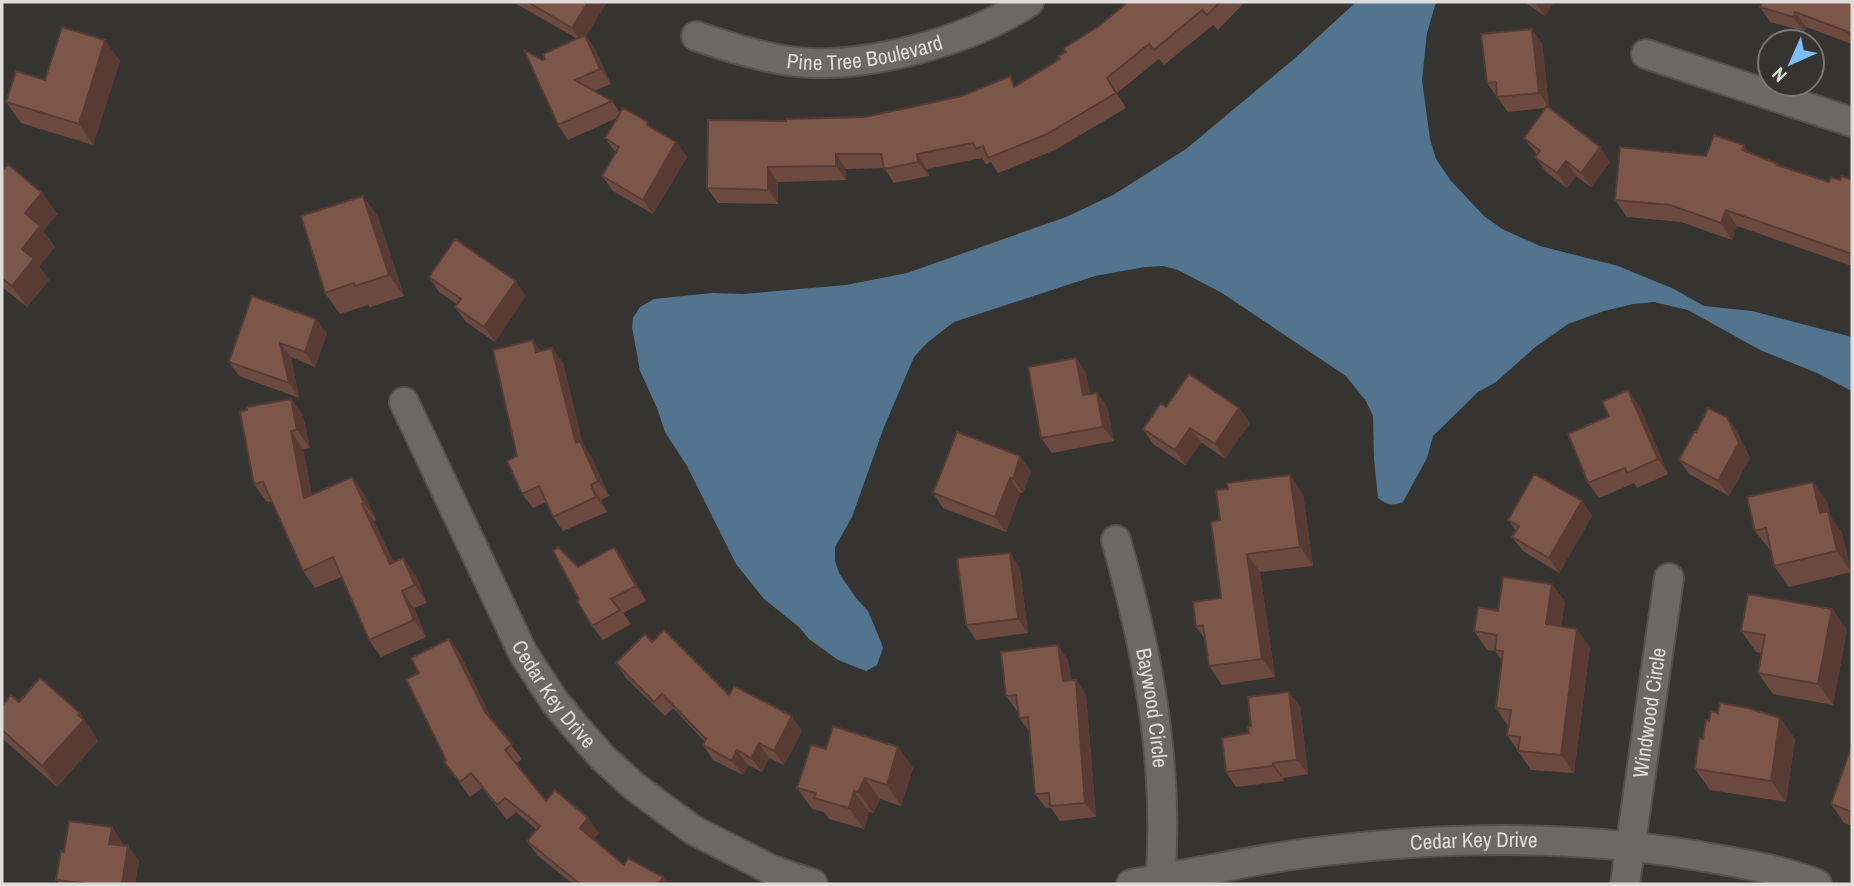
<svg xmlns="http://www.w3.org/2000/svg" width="1854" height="886" font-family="'Archivo Narrow',sans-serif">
<rect width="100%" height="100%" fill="#353430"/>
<path fill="#53748e" d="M1356,2h80l-9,31 -5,47 8,59 6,20 15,22 33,35 18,13 38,17 78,20 56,23 30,17 48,5 100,26v54l-35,-18 -57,-23 -72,-40 -34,-8 -21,2 -29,7 -36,13 -34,24 -38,34 -18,10 -45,44 -6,22 -24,44c-11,4 -16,3 -25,-4l-4,-39 -1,-43 -7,-15 -20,-25 -124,-83 -44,-23 -15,-4 -18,1 -50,9 -141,46 -26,20 -14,15 -30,70 -32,90 -17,30v14l4,12 17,25 12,13 13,31 2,6 -6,17 -11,6 -28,-11 -29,-21 -10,-12 -35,-28 -28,-35 -49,-98 -22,-34 -8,-24 -17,-37 -8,-44 1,-9 7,-11 14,-8 58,-6 31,1 103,-9 61,-12 159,-56 47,-22 73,-46 108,-90z"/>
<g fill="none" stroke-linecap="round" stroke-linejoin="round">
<defs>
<g id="street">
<path id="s1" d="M696,36c29,10 57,19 87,24 73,13 185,-18 246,-58"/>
<path d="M1646,54l206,68"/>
<path id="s2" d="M404,402l119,251 32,49 18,22 30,34 32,29 58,43 79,40 41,14"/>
<path id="s3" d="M1116,540c32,113 54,227 44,344"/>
<path id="s4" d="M1131,884c54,-9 108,-21 162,-29 133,-18 268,-22 400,0 39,7 89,14 124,29"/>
<path id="s5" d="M1625,884l44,-306"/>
</g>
</defs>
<use href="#street" stroke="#53514f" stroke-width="32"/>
<use href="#street" stroke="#6b6965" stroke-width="28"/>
</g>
<path fill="#6c4a40" d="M513,2h94l-21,34 9,13 16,35 -17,7 18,10 8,12 32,15 24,14 11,15 -34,57 -40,-23 -11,-15 14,-23 -11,-15 12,-20 -49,22 -10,-15 -16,-65 34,-22z
M1128,2h117l-27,28 -5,-5 -49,40 -5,-6 -42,34 9,15 -71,42 -57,23 -7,-11 -5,2 -4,-6 -55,11 2,7 -35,7 -10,-15 -38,1v11l-68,2v22l-60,-1 -11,-15 79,-67 79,-4 152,-32 43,-26 6,-7z
M1524,2h30l-9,14z
M1852,2v42l-46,-17 -2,4 -34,-9 -10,-15z
M1542,43l7,64 61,55 -19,25 -15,-11 -9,12 -21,-16 -11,-15 2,-2 -13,-17 22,-30 -38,4 -21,-29z
M120,61l-27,84 -72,-22 -15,-21 39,-22z
M1750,153l30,13 49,16 11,-2h12v86l-115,-40 -5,14 -51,-18 -54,-5 -12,-17 91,-44z
M2,171l40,22 15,21 -14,17 12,16 -16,19 10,14 -22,27 -25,-20z
M363,196l15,21 26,79 -34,11 -2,-2 -28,9 -15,-21z
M429,277l97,19 -31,46 -29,-20 -11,-15 2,-3 -18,-12z
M316,319l11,15 -12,33 -24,-10 8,41 -60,-22 -10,-14z
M533,340l7,11 12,-3 11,15 20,82 8,11 18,40 -8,4 6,12 -44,19 -10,-14 -7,-15 -13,6 -11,-14 -5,-38z
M1076,358l10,15 4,21 7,-1 10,14 7,34 -62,12 -11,-15z
M291,399l12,17 7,32 -7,1 9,46 52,-1 12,26 -2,1 20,42 9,-5 13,18 11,27 -13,5 12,29 -45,20 -12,-17 -28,-63 -26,11 -12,-17 -32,-70 -4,1 -13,-18z
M1639,405l29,69 -31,14 -3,-5 -35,15 -11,-15 21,-67z
M1166,407l73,1 11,15 -25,36 -24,-17 -16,23 -32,-21 -10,-15z
M1727,417l10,15 13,26 -21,38 -40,-22 -10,-14 17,-28z
M1031,471l-8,22h-3l-14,39 -63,-24 -10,-15z
M1303,494l10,72 -53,6 15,105 -53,8 -13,-19 -4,-27 -9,-12 25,-29 -1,-78z
M1582,501l10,15 -33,57 -36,-22 -11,-14 4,-6 -8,-11z
M1828,503l2,13 12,17 9,39 -62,15 -15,-21 -3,-15 -16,-20z
M614,547l10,14 22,40 -23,12 8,11 -28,16 -11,-14 -14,-59z
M1020,568l8,65 -52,7 -10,-15z
M1552,584l13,18 -4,24 29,21 -16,126 -43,-3 -24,-35 1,-9 -12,-18 6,-47 -7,-10 -8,-1 -13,-19 24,-20z
M1832,609l15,21 -14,75 -60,-11 -15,-21 3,-20 -5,-1 -15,-21z
M449,639l11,15 33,68 29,37 -6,5 30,37 42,17 11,15 -6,6 31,26 45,19h-96l-36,-29 -10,-14 10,-11 -21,-18 -9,8 -25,-32 -12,9 -26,-35 2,-2 -27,-87z
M652,642l77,53 73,36 -18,34 -15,-7 -7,14 -14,-7 -5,10 -30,-15 -10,-15 2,-3 -32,-34 -8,8 -39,-38 -10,-15z
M1068,660l3,20h5l10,15 10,122 -36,4 -9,-13h-5l-11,-14 -5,-62 -11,-14 -1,-8 -1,1 -11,-15z
M19,702l61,11 18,28 -41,46 -53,-47 -2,-4v-30z
M1300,706l8,68 -25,4 1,3 -48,6 -10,-15 23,-39 2,-7z
M1780,718l15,21 -9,63 -76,-12 -15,-21 14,-48z
M1852,745v81l-8,-3 -13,-19z
M898,747l15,21 -12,38 -21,-7 -7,14 -4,-1 -5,17 -35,-10 -5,-7 -12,-3 -15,-21 29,-39z
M112,827l10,15v3l17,16 -4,23h-76l-3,-4 8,-28z"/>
<path fill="#583c34" d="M588,2h19l-21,34 9,13 16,35 -39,-56z
M1535,2h19l-9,14z
M1795,12l11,15 -2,4 -11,-14z
M1532,29l10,14 7,64 -10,-14z
M105,40l15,21 -27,84 -14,-21z
M1107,78l10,15 9,15 -10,-15z
M676,142l11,15 -34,57 -10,-14z
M1744,145l12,17 -14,-12z
M1600,147l10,15 -19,25 -10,-14z
M836,154l10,15v11l-10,-14z
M917,154l10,15 2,7 -11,-14z
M1566,161l10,15 -9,12 -10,-15z
M768,167l10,15v22l-10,-14z
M42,193l15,21 -14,17 12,16 -16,19 10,14 -22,27 -15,-21 10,-37 3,-36z
M363,196l15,21 26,79 -15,-21z
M1726,210l11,16 -5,14 -11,-17z
M516,281l10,15 -31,46 -11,-15z
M316,319l11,15 -12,33 -10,-15z
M533,340l10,15 -7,-3z
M280,343l11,14 8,41 -10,-15z
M552,348l11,15 20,82 8,11 18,40 -11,-15 -22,-38z
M1076,358l10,15 7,37 -10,-15z
M1628,390l11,15 29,69 -10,-15z
M1097,393l10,14 7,34 -11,-14z
M291,399l12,17 7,32 -13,-18z
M1239,408l11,15 -25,36 -10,-15z
M1727,417l10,15 13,26 -21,38 -11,-15z
M1190,428l11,14 -16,23 -10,-15z
M291,431l12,18 13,67 -12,-18z
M1020,456l11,15 -8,22 -10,-14z
M1290,475l13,19 10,72 -13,-19z
M352,477l12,17 12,26 -12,-17z
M1010,478l10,15 -14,39 -11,-15z
M1813,482l15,21 2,13 12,17 9,39 -14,-21 -17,-38z
M591,485l10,15 6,12 -11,-15z
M1582,501l10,15 -33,57 -10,-15z
M362,504l12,17 29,60 -13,-17z
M614,547l10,14 22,40 -10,-15z
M1010,553l10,15 8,65 -10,-14z
M1247,554l13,18 15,105 -13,-18z
M403,558l13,18 11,27 -12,-18z
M1552,584l13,18 -6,40 -13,-18z
M402,591l12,17 12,29 -12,-17z
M1832,609l15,21 -14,75 -15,-21z
M1577,629l13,18 -16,126 -13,-18z
M449,639l11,15 36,73 -11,-15z
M1058,645l10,15 6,36 -11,-15z
M1076,680l10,15 10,122 -11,-14z
M1289,692l11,14 8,68 -11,-14z
M80,713l18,28 -41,46 -15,-21z
M792,716l10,15 -18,34 -10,-14z
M1780,718l15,21 -9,63 -15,-21z
M759,743l10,15 -7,14 -11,-14z
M898,747l15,21 -12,38 -14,-21z
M737,750l11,15 -5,10 -11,-14z
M1273,763l10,15 1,3 -11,-15z
M865,778l15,21 -7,14 -15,-21z
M854,791l15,21 -5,17 -15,-21z
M588,818l11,15 -9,10 -10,-15z
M112,827l10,15 -3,17 -10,-15z
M128,846l11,15 -4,23h-13z
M663,877l6,7h-10z"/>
<path fill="#7d564a" stroke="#583c34" stroke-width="2" d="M528,2h60l-16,26z
M1128,2h92l-13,13 -5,-5 -48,40 -5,-6 -42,34 9,15 -71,42 -57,23 -5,-12 -7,3 -3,-6 -56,11 1,8 -34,7 -3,-15h-45v12l-68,1v23l-61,-2 1,-68 78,1v-2l79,-2 97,-21 48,-20 4,11 46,-28 -2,-3 8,-4 -2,-4 35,-22z
M1762,2h90v34l-3,-1 1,-2 -4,-2 -51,-19 -2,5 -33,-10z
M62,27l43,13 -26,84 -73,-22 10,-31 29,9z
M1532,29l7,64 -42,4 -1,-15 -9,1 -6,-49z
M585,35l15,34 -25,11 37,21 -54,24 -34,-75 18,10 3,-1 -2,-5z
M1547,106l53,41 -19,26 -15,-12 -9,12 -22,-16 5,-6 -16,-13z
M623,108l25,14 -1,3 29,17 -33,58 -41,-24 17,-29 -14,-9z
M1714,135l30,10 -2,5 36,14 -1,1 52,17 2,-5 9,3 2,-4 10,4v74l-126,-44 -5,13 -51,-18 -55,-5 5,-53 86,9z
M8,164l34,29 -17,20 15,13 -18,23 12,10 -22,27 -10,-8v-107z
M363,196l26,79 -34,11 -1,-3 -29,10 -24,-77z
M455,239l61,42 -32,46 -29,-20 6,-8 -32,-22z
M252,296l64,23 -11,33 -25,-9 9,40 -60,-21z
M533,340l3,12 16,-4 24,95 4,-2 18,40 -7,4 5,12 -43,20 -14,-31 -17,8 -15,-33 10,-5 -24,-106z
M1076,358l7,37 14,-2 6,34 -62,11 -13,-71z
M1189,374l50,34 -24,36 -25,-16 -15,22 -32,-21 18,-26 5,4z
M1628,390l30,69 -31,14 -2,-5 -37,15 -20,-49 41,-18 -7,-14z
M291,399l6,31 -6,1 13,67 48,-21 12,26 -2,1 28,60 13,-6 12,27 -13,6 12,29 -45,20 -36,-83 -30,14 -40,-89 -9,2 -14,-72 7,-2v-3z
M1708,408l19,9 12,26 -21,38 -39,-21 15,-28h2z
M957,432l63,24 -7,23 -3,-1 -15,39 -62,-24z
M1534,474l48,27 -33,57 -37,-21 7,-11 -11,-6z
M1290,475l10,72 -53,7 15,105 -53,7 -6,-41 -7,2 -3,-25 28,-4 -10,-76 9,-2 -4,-30 12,-1 -1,-6z
M1813,482l7,31 8,-2 9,40 -63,15 -8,-38 -11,3 -8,-34z
M558,547l20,20 36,-20 22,39 -25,13 9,11 -28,16 -15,-25 2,-2 -26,-48z
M1010,553l8,66 -52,6 -9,-67z
M1503,577l49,7 -6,40 31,5 -16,126 -43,-4 2,-14 -13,-2 4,-25 -15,-2 7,-57 -8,-1 2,-15 -23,-4 4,-24 20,4z
M1748,594l84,15 -14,75 -60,-11 7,-38 -24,-4z
M664,630l65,65 5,-9 58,30 -18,35 -15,-8 -8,15 -14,-8 -5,11 -29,-16 3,-6 -44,-45 -8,8 -38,-39 29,-29 7,8z
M449,639l36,73 27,32 -7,6 41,51 9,-11 33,28 -8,10 44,37 4,-7 35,19 -4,7h-79l-53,-43 13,-15 -35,-28 -8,7 -26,-32 -11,9 -16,-20 2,-2 -40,-81 13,-6 -8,-15z
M1058,645l5,36 13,-1 9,123 -35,3 -1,-13 -14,1 -7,-77 -9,1 -3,-23 -10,1 -5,-44z
M40,678l40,35 -2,2 6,5 -42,46 -40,-36v-24l9,-11 8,7z
M1289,692l8,68 -24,3v3l-47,6 -4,-34 27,-5 -1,-6 3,-1 -3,-29z
M1720,703l28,5 32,10 -9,63 -76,-12 4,-31 4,1 3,-19 3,1 2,-10 7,2z
M833,726l65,21 -11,38 -22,-7 -7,14 -4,-1 -5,17 -35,-10 2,-5 -19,-5 14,-43 15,4z
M1852,745v67l-21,-8z
M69,821l43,6 -3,17 19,2 -6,38h-31l-35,-4 5,-29 3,1z"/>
<g text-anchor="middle" stroke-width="5" stroke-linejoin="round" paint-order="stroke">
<g font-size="21" fill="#dedddb" stroke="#353430">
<text dy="7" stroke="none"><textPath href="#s1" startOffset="173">Pine Tree Boulevard</textPath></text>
<text dy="7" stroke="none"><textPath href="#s2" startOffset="329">Cedar Key Drive</textPath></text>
<text dy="7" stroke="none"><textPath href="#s3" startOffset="172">Baywood Circle</textPath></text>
<text dy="7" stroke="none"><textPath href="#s5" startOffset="173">Windwood Circle</textPath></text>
<text dy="7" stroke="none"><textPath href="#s4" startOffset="346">Cedar Key Drive</textPath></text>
</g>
</g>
<rect width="1854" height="886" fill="none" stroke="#dedddb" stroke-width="7"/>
<g transform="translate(1791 63) rotate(225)"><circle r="33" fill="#353430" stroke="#797874" stroke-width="2"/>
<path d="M0-5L12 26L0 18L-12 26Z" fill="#7cbef9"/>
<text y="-10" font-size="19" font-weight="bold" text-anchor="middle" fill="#dedddb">N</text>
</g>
</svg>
